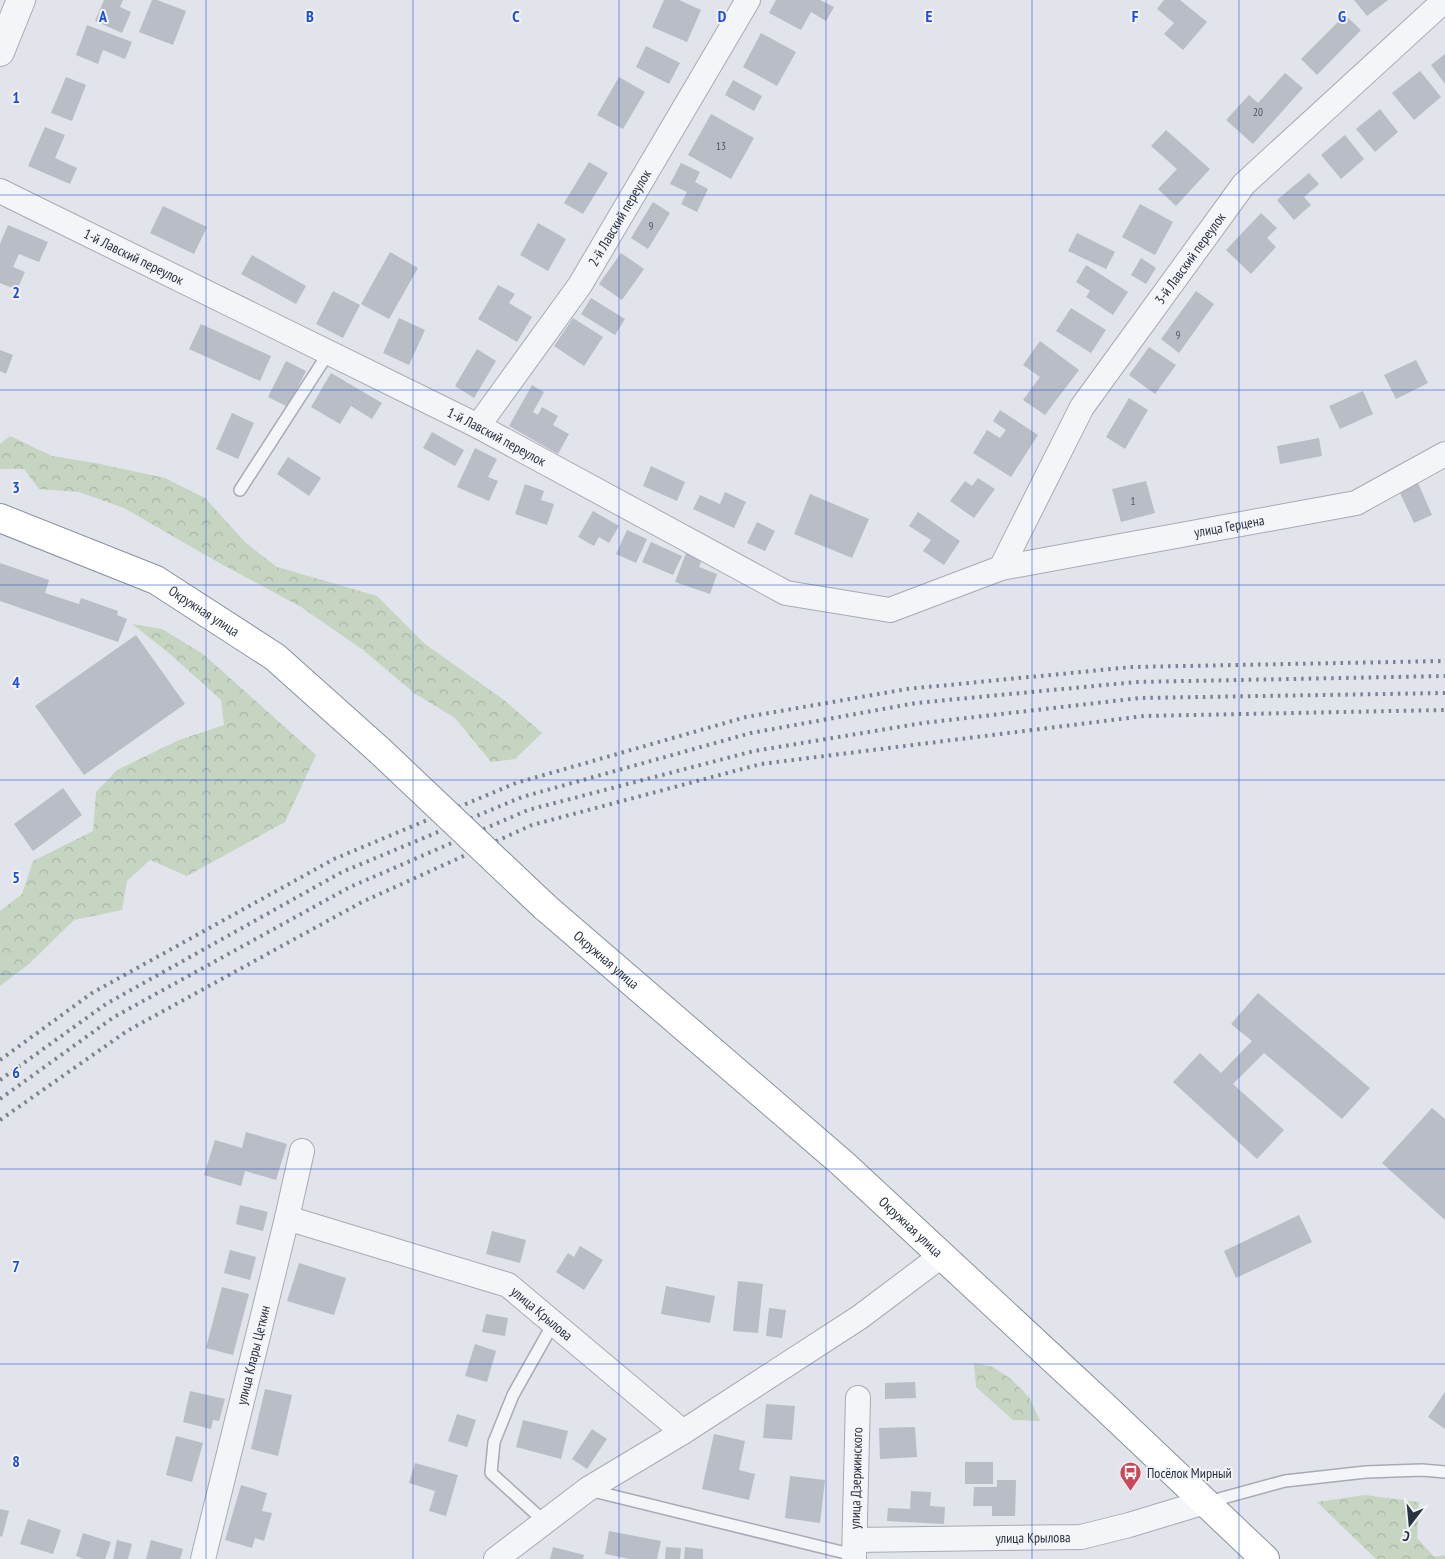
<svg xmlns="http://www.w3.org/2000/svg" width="1445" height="1559" font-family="'PT Sans Narrow',sans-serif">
<defs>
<pattern id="forest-crowns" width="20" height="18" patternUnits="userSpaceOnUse" patternTransform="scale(1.25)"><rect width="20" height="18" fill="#c6d4c2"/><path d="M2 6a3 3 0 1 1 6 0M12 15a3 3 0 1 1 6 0" fill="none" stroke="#aab6a8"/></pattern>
</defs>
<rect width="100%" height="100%" fill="#e1e4ea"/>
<path fill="url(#forest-crowns)" d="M10,436l42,20 43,7 70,15 40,20 41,45 31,24 100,29 48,48 79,56 38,33 -27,26 -24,3 -36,-44 -41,-25 -51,-43 -62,-43 -87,-47 -90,-52 -45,-16 -40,-3 -15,-20h-24v-25z
M132,624l30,5 41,25 113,101 -31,67 -98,54 -37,-16 -23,21 -5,29 -48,10 -45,44 -29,22v-75l22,-17 11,-33 60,-30 3,-39 21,-22 62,-30 45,-15 -3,-25 -51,-46z
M974,1363l19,4 18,12 18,18 11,24 -27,-1 -37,-33z
M1365,1495l54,7 -2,36 17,19 11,-2v4h-69l-59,-57z"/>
<path fill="#b8bdc6" d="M104,0h19l-3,7 11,5 -9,21 -27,-12z
M152,0h5l29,11 -13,34 -34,-13z
M664,0h15l22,10 -14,32 -35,-15z
M776,0h44l14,7 -8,14 -15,-9 -10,18 -32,-17z
M1164,0h16l27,22 -24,28 -19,-16 10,-11 -17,-14z
M1354,0h34l-21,16z
M1345,15l16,15 -44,45 -16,-16z
M87,25l45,17 -7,17 -22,-9 -5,14 -22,-9z
M761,33l35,19 -19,34 -34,-19z
M646,46l34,17 -11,21 -33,-17z
M1445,54v30l-14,-19z
M1420,71l21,26 -27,23 -22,-27z
M1285,73l18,15 -50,56 -27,-24 23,-25 9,8z
M66,77l20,8 -14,36 -21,-8z
M619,77l26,15 -22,37 -26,-14z
M733,80l29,16 -8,15 -29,-16z
M1380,109l18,23 -23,20 -19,-23z
M711,114l43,24 -23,41 -43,-24z
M45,127l20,8 -10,23 22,10 -7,16 -42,-18z
M1166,130l44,39 -34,37 -18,-17 19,-20 -26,-23z
M1345,135l19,24 -23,20 -20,-24z
M589,162l19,11 -25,41 -19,-11z
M681,163l19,9 -5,10 13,7 -11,23 -16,-8 6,-12 -17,-8z
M1309,173l10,11 -15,13 7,8 -17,15 -17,-20z
M653,202l17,11 -22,36 -17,-11z
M1140,204l33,18 -18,33 -33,-18z
M163,206l44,21 -13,27 -44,-21z
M1261,213l16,15 -10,10 9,9 -25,27 -25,-24z
M538,223l28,16 -18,32 -28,-16z
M8,225l40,17 -9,20 -20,-8 -6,13 12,5 -8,18 -17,-7v-39z
M1077,233l38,19 -9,17 -38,-18z
M390,252l28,16 -29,51 -28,-15z
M621,253l23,16 -22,31 -23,-16z
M252,255l54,31 -10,18 -55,-30z
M1141,258l15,10 -10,16 -15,-9z
M1086,265l42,27 -15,23 -27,-18 4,-6 -14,-9z
M498,285l17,9 -6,9 23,14 -15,25 -39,-23z
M333,291l27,14 -17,33 -27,-14z
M1196,291l18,13 -35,49 -18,-14z
M591,298l34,21 -10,16 -34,-21z
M1071,308l35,22 -15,23 -35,-22z
M399,318l26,12 -16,35 -26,-12z
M573,318l30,19 -19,29 -30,-20z
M201,324l70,32 -11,25 -71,-32z
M1040,341l39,29 -34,45 -22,-15 17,-23 -17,-12z
M1149,347l27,18 -21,29 -26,-19z
M477,349l19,12 -22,37 -19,-12z
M0,350l13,5 -7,19 -6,-3z
M1416,360l12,23 -32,16 -12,-24z
M286,361l20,10 -18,36 -20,-10z
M331,373l51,30 -10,16 -21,-13 -11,18 -29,-17z
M532,385l12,7 -11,20 5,3 4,-8 16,9 -5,9 16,9 -11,20 -49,-28z
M1363,391l10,23 -33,15 -11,-23z
M1129,398l19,12 -23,39 -19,-12z
M1000,410l38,25 -27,42 -38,-24 14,-23 13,8 6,-8 -13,-9z
M232,413l22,10 -16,36 -22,-10z
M432,432l32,18 -9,16 -32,-18z
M1319,438l3,18 -42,8 -3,-18z
M475,448l22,11 -9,18 10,4 -9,20 -32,-14z
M288,457l33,21 -12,18 -32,-22z
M651,466l34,16 -8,19 -34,-15z
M978,478l17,11 -21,29 -24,-17 15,-20 7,5z
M1146,481l9,32 -34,9 -9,-33z
M1418,483l14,32 -18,8 -15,-32z
M525,484l19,7 -3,9 13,4 -7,21 -32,-11z
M725,492l21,10 -12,26 -41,-19 7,-14 20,9z
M810,494l59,25 -17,39 -58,-24z
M593,511l26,15 -10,17 -10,-6 -5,9 -16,-9z
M918,512l42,29 -16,24 -21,-14 8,-11 -22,-14z
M757,522l18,9 -10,20 -18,-8z
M627,530l20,9 -11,24 -20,-9z
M651,542l31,14 -9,19 -31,-13z
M686,553l16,6 -3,8 18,7 -7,20 -35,-12z
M0,563l49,17 -4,13 34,11 2,-6 37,13 -1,4 10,4 -9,23 -118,-41z
M136,635l49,69 -101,71 -49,-69z
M63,788l19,27 -49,36 -19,-27z
M1258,993l112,95 -28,31 -78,-66 -31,31 51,46 -27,29 -84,-77 27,-29 21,20 31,-32 -21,-17z
M1432,1108l13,11v101l-63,-57z
M246,1132l41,12 -11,36 -31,-9 -4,15 -37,-11 11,-35 27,8z
M240,1205l28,7 -5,19 -27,-7z
M1299,1215l13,27 -76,36 -12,-27z
M492,1231l34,9 -6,23 -34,-9z
M580,1246l23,14 -19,30 -28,-18 12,-19 6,4z
M230,1250l26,7 -6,23 -26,-7z
M299,1263l47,15 -12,37 -47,-14z
M738,1281l25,3 -5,49 -25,-2z
M666,1286l49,10 -5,27 -49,-9z
M222,1287l27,7 -16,61 -27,-7z
M769,1308l17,2 -4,28 -16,-2z
M486,1314l22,4 -3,18 -23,-4z
M475,1344l21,7 -9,31 -22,-6z
M915,1382l1,16 -31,1v-16z
M265,1389l27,6 -14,61 -27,-7z
M190,1391l35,8 -6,22 -6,-1 -2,9 -28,-7z
M1445,1392v37l-17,-12z
M766,1404l29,2 -3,34 -29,-2z
M457,1414l19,6 -9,27 -19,-6z
M523,1420l45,11 -7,28 -45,-12z
M915,1427l2,30 -37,2 -1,-31z
M592,1429l15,10 -20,30 -15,-10z
M714,1434l31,7 -6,29 16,4 -6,26 -47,-11z
M176,1436l27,7 -11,39 -26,-7z
M965,1462h28v22h-28z
M415,1463l43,12 -12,41 -17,-5 6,-20 -26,-8z
M790,1476l35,4 -5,43 -35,-5z
M997,1480h19l-1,36h-23v-10h-19l1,-19h23z
M241,1485l26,8 -5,18 10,2 -8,28 -9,-3 -3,10 -27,-8z
M911,1491l20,1 -1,14 15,1 -1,17 -57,-3 1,-13 22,1z
M0,1509l9,2 -7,26 -2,-1z
M28,1519l33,11 -8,24 -33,-10z
M609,1531l52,10 -4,18h-27l-25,-5z
M83,1533l28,9 -6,17h-21l-8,-3z
M117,1540l15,4 -4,15h-15z
M151,1540l32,9 -3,10h-34z
M553,1547l31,8 -1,4h-33z
M666,1547l15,1 -1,11h-15z
M685,1547l18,2v10h-19z"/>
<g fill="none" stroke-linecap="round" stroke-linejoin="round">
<defs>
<path id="service" d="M240,490l89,-138
M589,1490l265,65
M1208,1502l77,-21 81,-9 56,-2 23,2
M545,1522l-54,-49 3,-31 19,-47 40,-71"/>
<g id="minor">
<path id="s1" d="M0,191l478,235 308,167 104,17 111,-42 355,-65 89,-49"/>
<path id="s2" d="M478,426l102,-141 168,-285"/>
<path id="s3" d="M1001,568l81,-161 162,-223 201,-184"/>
<path id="s4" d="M287,1218l221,67 175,147"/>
<path id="s5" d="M855,1540l226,-3 48,-12 76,-23"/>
<path id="s6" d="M203,1559l84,-341 15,-67"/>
<path d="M496,1559l92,-70 95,-57 177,-115 81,-61"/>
<path id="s7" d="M854,1559l4,-161"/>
</g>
<path id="tertiary" d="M0,52l21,-52"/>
<g id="trunk">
<path id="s8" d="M0,518l156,62 119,77 104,93"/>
<path id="s9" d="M545,907l297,256 265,246 158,150"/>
</g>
</defs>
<use href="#service" stroke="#a6abb4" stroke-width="14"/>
<use href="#minor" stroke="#a6abb4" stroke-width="26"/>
<use href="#tertiary" stroke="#a6abb4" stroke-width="30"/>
<use href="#trunk" stroke="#8891a0" stroke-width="30"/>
<use href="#service" stroke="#f4f5f8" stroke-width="11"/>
<use href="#minor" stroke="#f4f5f8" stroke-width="24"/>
<use href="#tertiary" stroke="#f4f5f8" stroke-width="28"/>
<use href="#trunk" stroke="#fff" stroke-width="28"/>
<path stroke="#7a8393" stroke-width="4" stroke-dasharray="2.5 5" stroke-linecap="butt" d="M0,1060l92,-67 242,-134 182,-76 230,-66 161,-28 225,-22 313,-6
M0,1080l106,-76 236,-132 180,-75 229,-64 165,-30 220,-21 309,-6
M0,1099l114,-82 236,-130 178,-77 226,-59 169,-28 217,-25 305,-5
M0,1120l127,-89 235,-129 170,-77 229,-61 383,-48 301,-6"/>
<defs>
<path id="trunk-bridge" d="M379,750l166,157"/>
</defs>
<use href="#trunk-bridge" stroke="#8891a0" stroke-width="30" stroke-linecap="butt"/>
<use href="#trunk-bridge" stroke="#fff" stroke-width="28"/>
</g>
<path fill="none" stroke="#1d4ed8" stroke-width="1" stroke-opacity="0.55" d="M206,0v1559M413,0v1559M619,0v1559M826,0v1559M1032,0v1559M1239,0v1559M0,195h1445M0,390h1445M0,585h1445M0,780h1445M0,974h1445M0,1169h1445M0,1364h1445"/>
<defs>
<symbol id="bus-pin" viewBox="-11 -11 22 30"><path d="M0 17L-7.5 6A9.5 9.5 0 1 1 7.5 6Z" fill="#ce4759" stroke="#f1f3f7"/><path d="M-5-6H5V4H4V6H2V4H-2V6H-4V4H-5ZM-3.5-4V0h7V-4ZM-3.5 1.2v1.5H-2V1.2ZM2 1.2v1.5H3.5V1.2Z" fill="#fff"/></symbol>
</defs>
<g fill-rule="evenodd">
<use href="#bus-pin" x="1118" y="1460" width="25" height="34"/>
</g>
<g text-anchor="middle" stroke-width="4" stroke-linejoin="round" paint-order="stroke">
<g font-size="11" fill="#4d5562">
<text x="1258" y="116">20</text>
<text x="721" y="150">13</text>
<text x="651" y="230">9</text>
<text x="1178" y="339">9</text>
<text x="1133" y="505">1</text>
</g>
<g font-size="14" fill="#293241" stroke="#f1f3f7">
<text dy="5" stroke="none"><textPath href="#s2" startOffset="252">2-й Лавский переулок</textPath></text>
<text dy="5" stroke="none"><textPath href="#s1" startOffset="149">1-й Лавский переулок</textPath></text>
<text dy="5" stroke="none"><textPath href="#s3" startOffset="364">3-й Лавский переулок</textPath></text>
<text dy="5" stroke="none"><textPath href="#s1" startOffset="554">1-й Лавский переулок</textPath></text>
<text dy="5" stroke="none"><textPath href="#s1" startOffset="1339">улица Герцена</textPath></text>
<text dy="5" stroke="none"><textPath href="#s8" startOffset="225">Окружная улица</textPath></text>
<text dy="5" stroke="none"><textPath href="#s9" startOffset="81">Окружная улица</textPath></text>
<text dy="5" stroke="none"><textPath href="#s9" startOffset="486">Окружная улица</textPath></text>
<text dy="5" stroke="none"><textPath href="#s4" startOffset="275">улица Крылова</textPath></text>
<text dy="5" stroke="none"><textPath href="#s6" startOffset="210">улица Клары Цеткин</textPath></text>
<text dy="5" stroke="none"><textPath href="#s7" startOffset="81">улица Дзержинского</textPath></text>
<text dy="5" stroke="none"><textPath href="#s5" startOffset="178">улица Крылова</textPath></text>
</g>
<g font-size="14" fill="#293241" stroke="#f1f3f7" text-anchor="start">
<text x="1147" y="1478">Посёлок Мирный</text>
</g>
</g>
<g font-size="16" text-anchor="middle" font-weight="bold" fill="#1d4ed8" stroke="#f1f3f7" stroke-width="4" stroke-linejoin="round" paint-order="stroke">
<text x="103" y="22">A</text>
<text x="310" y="22">B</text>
<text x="516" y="22">C</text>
<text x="722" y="22">D</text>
<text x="929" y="22">E</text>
<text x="1135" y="22">F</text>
<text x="1342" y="22">G</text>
<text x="16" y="103">1</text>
<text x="16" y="298">2</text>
<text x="16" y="493">3</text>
<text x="16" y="688">4</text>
<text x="16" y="883">5</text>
<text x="16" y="1078">6</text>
<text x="16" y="1272">7</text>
<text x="16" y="1467">8</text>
</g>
<g transform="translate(1410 1524) rotate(196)" stroke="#f1f3f7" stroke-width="4" paint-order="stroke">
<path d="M0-4L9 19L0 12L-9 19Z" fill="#293241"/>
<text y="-8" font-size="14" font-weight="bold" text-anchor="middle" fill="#293241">С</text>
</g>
</svg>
